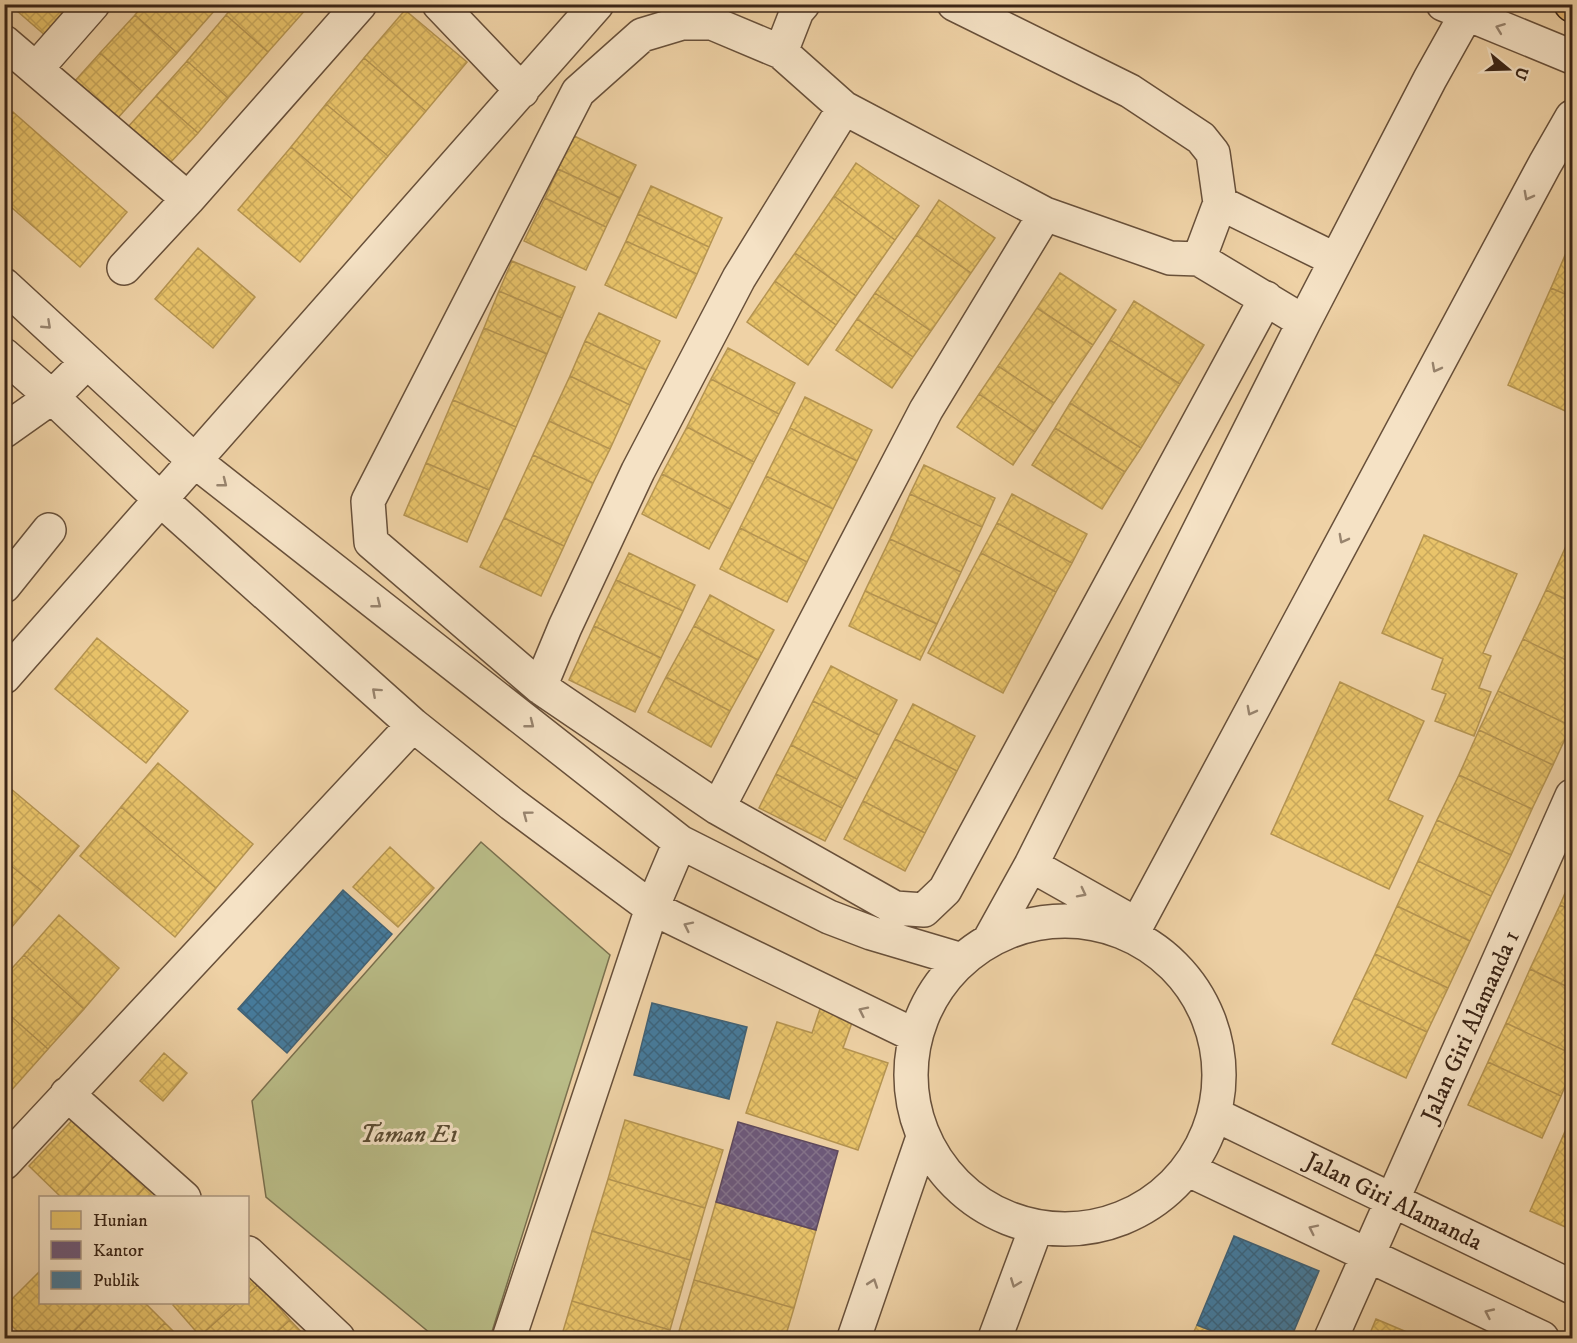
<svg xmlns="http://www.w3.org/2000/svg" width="1577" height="1343" font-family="'IM FELL DW Pica',serif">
<defs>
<pattern id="homes-cross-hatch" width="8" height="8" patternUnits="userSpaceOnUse" patternTransform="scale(1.5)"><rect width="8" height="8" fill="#e9c46a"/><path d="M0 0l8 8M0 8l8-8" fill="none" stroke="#c9a85b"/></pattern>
<pattern id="offices-cross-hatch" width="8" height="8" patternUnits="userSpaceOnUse" patternTransform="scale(1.5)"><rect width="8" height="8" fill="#6d597a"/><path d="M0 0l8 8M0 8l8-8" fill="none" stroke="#83728a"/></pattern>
<pattern id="public-cross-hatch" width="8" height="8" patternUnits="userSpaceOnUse" patternTransform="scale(1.5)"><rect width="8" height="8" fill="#457b9d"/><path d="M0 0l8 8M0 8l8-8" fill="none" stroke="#3b657f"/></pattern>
</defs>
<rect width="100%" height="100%" fill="#efd2a6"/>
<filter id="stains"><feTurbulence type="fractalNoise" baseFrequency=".00333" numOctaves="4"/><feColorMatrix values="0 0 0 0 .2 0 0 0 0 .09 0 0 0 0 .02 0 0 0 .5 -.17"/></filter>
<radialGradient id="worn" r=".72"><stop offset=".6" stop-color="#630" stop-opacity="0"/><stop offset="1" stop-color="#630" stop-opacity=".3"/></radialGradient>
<path fill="#b9bc87" stroke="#7a704e" stroke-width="1.5" d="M481,842l129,113 -120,383h-54l-170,-141 -14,-96z"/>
<path fill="url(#homes-cross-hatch)" stroke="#b59451" stroke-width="1.5" d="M9,4h65l-27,33z
M144,4h64l7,6 -38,43 -42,-38z
M236,4h70l2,3 -40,45 -42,-37z
M405,10l62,52 -41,49 -62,-53z
M135,15l42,38 -35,38 -42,-38z
M226,15l42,37 -40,46 -41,-37z
M100,53l42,38 -34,38 -42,-38z
M364,58l62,53 -38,45 -62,-52z
M187,61l41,37 -30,35 -42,-37z
M156,96l42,37 -29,31 -41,-37z
M326,104l62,52 -36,43 -61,-52z
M13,112l114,100 -47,55 -76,-66v-79z
M574,136l62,29 -16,33 -62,-29z
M291,147l61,52 -52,63 -62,-52z
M856,163l63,43 -24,34 -61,-44z
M558,169l62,29 -14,29 -61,-29z
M651,186l71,32 -13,29 -71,-33z
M834,196l61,44 -39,56 -61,-43z
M545,198l61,29 -20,43 -62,-29z
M939,200l56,38 -24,35 -55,-38z
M638,214l71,33 -12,27 -71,-33z
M916,235l55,38 -40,58 -56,-38z
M1572,239v58l-21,-9z
M626,241l71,33 -21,44 -71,-33z
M198,248l57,49 -42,51 -58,-49z
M795,253l61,43 -20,29 -61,-44z
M512,261l63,26 -13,31 -63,-27z
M1060,273l56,37 -23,35 -56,-37z
M775,281l61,44 -28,40 -61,-43z
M1551,288l21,9v117l-64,-29z
M499,291l63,27 -15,36 -63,-26z
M875,293l56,38 -18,26 -56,-38z
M1134,301l70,44 -24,39 -70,-44z
M1037,308l56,37 -39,58 -56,-37z
M599,313l61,28 -14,29 -61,-29z
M857,319l56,38 -21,31 -56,-38z
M484,328l63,26 -31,73 -63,-27z
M1110,340l70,44 -39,64 -71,-45z
M585,341l61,29 -16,35 -60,-29z
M728,348l67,35 -16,31 -68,-35z
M998,366l56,37 -19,29 -56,-38z
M570,376l60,29 -20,44 -61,-28z
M711,379l68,35 -25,48 -67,-35z
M979,394l56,38 -22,33 -56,-38z
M805,397l67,33 -15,31 -67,-33z
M453,400l63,27 -27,63 -63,-27z
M1070,403l71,45 -16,24 -70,-44z
M549,421l61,28 -17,34 -60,-28z
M687,427l67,35 -24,47 -68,-35z
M790,428l67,33 -24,48 -67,-33z
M1055,428l70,44 -23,37 -70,-44z
M533,455l60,28 -29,63 -60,-28z
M426,463l63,27 -22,52 -63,-27z
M924,465l71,33 -13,29 -72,-33z
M662,474l68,35 -21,40 -67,-35z
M766,476l67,33 -26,53 -67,-34z
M910,494l72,33 -21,45 -71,-33z
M1012,494l75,40 -15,29 -75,-40z
M504,518l60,28 -23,50 -61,-29z
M997,523l75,40 -16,29 -75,-39z
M740,528l67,34 -20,40 -67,-33z
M1424,535l93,39 -34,79 8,3 -12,32 12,4 -17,44 -39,-15 11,-27 -14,-5 11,-30 -61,-26z
M890,539l71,33 -24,52 -72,-33z
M1567,544l5,2v56l-26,-12z
M629,553l66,32 -12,26 -67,-31z
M981,553l75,39 -53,101 -75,-40z
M616,580l67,31 -22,47 -67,-32z
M1546,590l26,12v61l-49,-24z
M865,591l72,33 -17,36 -71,-34z
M710,595l64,35 -16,30 -64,-34z
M594,626l67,32 -26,54 -66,-32z
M694,626l64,34 -28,51 -64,-34z
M97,638l91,73 -42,52 -91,-74z
M1523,639l49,24 -1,63 -73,-35z
M831,666l66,34 -18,35 -66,-34z
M666,677l64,34 -19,36 -63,-35z
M1340,682l84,39 -36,79 35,16 -34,73 -118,-55z
M1498,691l73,35 -18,39 -74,-35z
M813,701l66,34 -22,44 -66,-34z
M913,704l62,32 -18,35 -62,-32z
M1479,730l74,35 -21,44 -73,-34z
M895,739l62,32 -32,62 -62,-32z
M791,745l66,34 -15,29 -66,-34z
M158,763l95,81 -37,44 -95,-81z
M776,774l66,34 -17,33 -66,-33z
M1459,775l73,34 -21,46 -74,-35z
M4,783l75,63 -37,45 -38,-31z
M863,801l62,32 -20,38 -61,-32z
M121,807l95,81 -41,49 -95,-81z
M1437,820l74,35 -20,41 -73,-35z
M390,847l44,41 -36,39 -45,-40z
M4,860l38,31 -36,43 -2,-2z
M1418,861l73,35 -21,45 -73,-35z
M1572,877v34l-12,-6z
M344,900l43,38 -47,54 -43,-38z
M1560,905l12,6v78l-42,-20z
M1397,906l73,35 -22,47 -73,-34z
M59,915l60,53 -35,41 -60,-54z
M1375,954l73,34 -21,44 -73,-34z
M24,955l60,54 -36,40 -44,-39v-33z
M1530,969l42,20v65l-66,-31z
M283,972l40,37 -34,37 -40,-38z
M1354,998l73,34 -21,46 -74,-34z
M822,1003l33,11 -12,34 45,15 -30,87 -112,-37 31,-91 35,11z
M4,1010l44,39 -40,45 -4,-4z
M1506,1023l66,31v16l-11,26 -73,-34z
M164,1053l23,20 -24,28 -23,-20z
M1488,1062l73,34 -19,42 -74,-33z
M80,1112l41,38 -45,48h-14l-33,-32z
M1572,1115v25l-9,-4z
M625,1120l98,30 -18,58 -97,-29z
M1563,1136l9,4v90l-42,-19z
M121,1150l32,28 -18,20h-59z
M153,1178l22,20h-40z
M608,1179l97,29 -15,52 -98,-29z
M716,1202l100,28 -22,78 -100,-28z
M592,1231l98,29 -20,70 -98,-29z
M40,1271v31h63l-36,36h-43l-20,-20v-11z
M248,1271l11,13 -11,10z
M694,1280l100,28 -9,30h-108z
M259,1284l31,36 -20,18h-68l-2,-2 38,-34h10v-8z
M572,1301l98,29 -3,8h-106z
M103,1302h41l21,21 -16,15h-82z
M176,1302h62l-38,34 -27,-31z
M1376,1319l45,19h-53z
M290,1320l17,18h-37z
M165,1323l15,15h-31z
M1197,1325l33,13h-39z"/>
<path fill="url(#offices-cross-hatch)" stroke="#5e495c" stroke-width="1.5" d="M738,1122l100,29 -22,79 -100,-28z"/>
<path fill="url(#public-cross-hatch)" stroke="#426174" stroke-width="1.5" d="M343,890l49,44 -105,119 -49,-44z
M652,1003l95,24 -18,72 -95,-24z
M1234,1236l85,35 -28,67h-61l-33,-13z"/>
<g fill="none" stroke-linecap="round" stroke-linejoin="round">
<defs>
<path id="minor" d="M439,4l83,87
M954,4l176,87 71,47 12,15 7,50 -21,56
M1443,4l129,53
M4,42l184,157
M781,52l16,-41 6,-7
M36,69l57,-65
M1220,203l116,57
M124,268l64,-69 172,-195
M4,285l192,177 484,380 149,75 42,16 91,27
M1266,298l-321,592 -21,20 -29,-2 -177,-100 -178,-121 -169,-145 -3,-41 210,-409 64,-57 40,-12h30l69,29 63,56 201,106 125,44 29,1 105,63
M4,355l48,42 108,102 253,226 99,79 140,104 264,128
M4,431l48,-34 35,-35
M4,586l45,-56
M4,677l593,-673
M540,687l25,-60 73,-156 101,-193 105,-170
M718,808l208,-398 119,-196
M1031,865l103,58
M911 1075a154 154 0 1 1 308 0a154 154 0 1 1-308 0Z
M1132,934l413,-770 27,-47
M990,939l41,-74 273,-543 126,-243 42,-75
M67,1094l117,104
M1216,1115l356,172
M4,1163l409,-438
M1189,1170l353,168
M248,1253l90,85
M509,1338l143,-430 28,-66
M854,1338l69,-201
M995,1338l41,-110
M1331,1338l241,-542"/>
<path id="major" d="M1571,4l1,1"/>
</defs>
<use href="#minor" stroke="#68503a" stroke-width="36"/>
<use href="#major" stroke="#3b2516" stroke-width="36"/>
<use href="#minor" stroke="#f5e2c5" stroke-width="33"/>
<use href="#major" stroke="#e8b973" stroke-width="33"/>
</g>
<defs><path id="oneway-chevron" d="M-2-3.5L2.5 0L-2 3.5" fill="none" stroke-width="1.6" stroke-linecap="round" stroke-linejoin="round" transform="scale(1.5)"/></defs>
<g stroke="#98846e">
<use href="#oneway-chevron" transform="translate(1500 28) rotate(-159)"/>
<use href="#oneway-chevron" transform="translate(1528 196) rotate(118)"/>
<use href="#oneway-chevron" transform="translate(47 325) rotate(43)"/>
<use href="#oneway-chevron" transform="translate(1436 368) rotate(118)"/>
<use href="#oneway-chevron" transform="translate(223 483) rotate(38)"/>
<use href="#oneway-chevron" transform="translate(1343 539) rotate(118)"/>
<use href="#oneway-chevron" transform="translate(377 604) rotate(38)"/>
<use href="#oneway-chevron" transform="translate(376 692) rotate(-138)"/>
<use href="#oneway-chevron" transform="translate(1251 711) rotate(118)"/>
<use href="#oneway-chevron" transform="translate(530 724) rotate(38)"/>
<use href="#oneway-chevron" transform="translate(527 815) rotate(-143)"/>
<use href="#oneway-chevron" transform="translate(1082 893) rotate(27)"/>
<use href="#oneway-chevron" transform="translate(688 926) rotate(-154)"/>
<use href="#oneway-chevron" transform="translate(863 1011) rotate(-154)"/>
<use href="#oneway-chevron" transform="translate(1313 1229) rotate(-154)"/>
<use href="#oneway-chevron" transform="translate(873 1283) rotate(-71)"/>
<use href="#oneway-chevron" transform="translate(1015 1283) rotate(111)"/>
<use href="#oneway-chevron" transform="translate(1489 1313) rotate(-155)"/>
</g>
<g text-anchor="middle" stroke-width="6" stroke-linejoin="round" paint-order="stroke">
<g font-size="24" fill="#3b2516" stroke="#f5e2c5">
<text transform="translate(1470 1026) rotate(-66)" y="8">Jalan Giri Alamanda 1</text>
<text transform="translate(1394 1201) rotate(26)" y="8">Jalan Giri Alamanda</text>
</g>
<g font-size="24" font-style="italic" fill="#5a4b32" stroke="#f5e2c5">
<text x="409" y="1142">Taman E1</text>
</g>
</g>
<rect width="1577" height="1343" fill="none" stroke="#efd2a6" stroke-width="24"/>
<rect x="6" y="6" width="1565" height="1331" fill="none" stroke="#3b2516" stroke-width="3"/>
<rect x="12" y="12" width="1553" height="1319" fill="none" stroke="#3b2516" stroke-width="1.5"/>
<rect x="39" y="1196" width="210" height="108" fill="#f5e2c5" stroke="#ab967f" stroke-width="1.5"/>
<rect x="51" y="1211" width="30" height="18" fill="#e9c46a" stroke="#ab967f" stroke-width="1.5"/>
<text x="93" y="1226" font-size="18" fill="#3b2516">Hunian</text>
<rect x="51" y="1241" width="30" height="18" fill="#6d597a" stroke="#ab967f" stroke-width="1.5"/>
<text x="93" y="1256" font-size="18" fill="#3b2516">Kantor</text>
<rect x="51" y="1271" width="30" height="18" fill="#457b9d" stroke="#ab967f" stroke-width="1.5"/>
<text x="93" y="1286" font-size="18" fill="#3b2516">Publik</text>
<g transform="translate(1508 69) rotate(109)" stroke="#f5e2c5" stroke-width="4.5" paint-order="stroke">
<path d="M0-4.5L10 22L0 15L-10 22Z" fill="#3b2516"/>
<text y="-9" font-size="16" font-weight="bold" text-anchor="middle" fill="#3b2516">U</text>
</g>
<rect width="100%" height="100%" filter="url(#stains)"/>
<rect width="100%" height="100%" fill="url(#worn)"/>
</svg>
